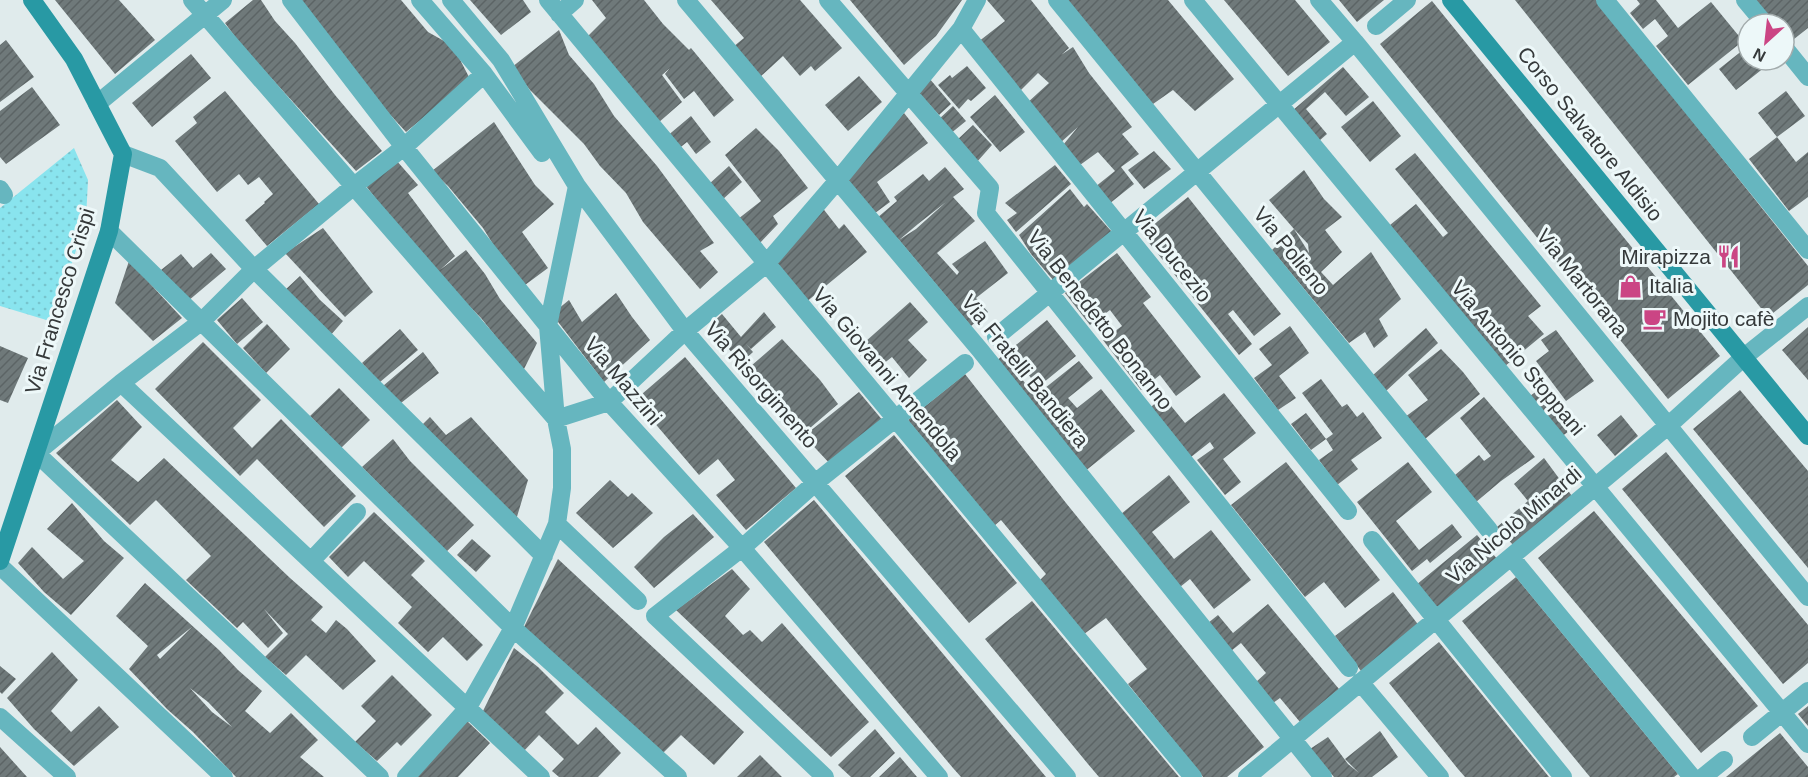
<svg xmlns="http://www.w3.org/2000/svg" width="1808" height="777" font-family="Arial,sans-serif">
<defs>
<pattern id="park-dots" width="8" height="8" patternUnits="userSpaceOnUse" patternTransform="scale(1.5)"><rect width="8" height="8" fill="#89e4ee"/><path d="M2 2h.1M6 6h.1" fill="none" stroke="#77c4cd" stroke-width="1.8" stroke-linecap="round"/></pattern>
<pattern id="building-hatch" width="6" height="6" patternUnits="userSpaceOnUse" patternTransform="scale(1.5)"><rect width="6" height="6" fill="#6f797a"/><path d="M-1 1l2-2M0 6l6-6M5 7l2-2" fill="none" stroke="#5c6465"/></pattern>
</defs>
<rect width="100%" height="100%" fill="#e0ebec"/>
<path fill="url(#park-dots)" d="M74,148l14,32 -2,39 -33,103 -53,-16v-98z"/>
<path fill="url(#building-hatch)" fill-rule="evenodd" d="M55,0h64l36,40 -40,34z
M253,0h8l14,21 20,22 40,52 47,56 -26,20 -115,-126 -16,-22z
M296,0h105l27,32 25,14 17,33 -64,53 -45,-49z
M470,0h53l8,12 -30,23z
M592,0h52l19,24 26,26 2,-2 43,52 -20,17 -20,-26 -10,8 -19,-25 5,-6 -8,7 20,27 -24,21 -73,-84 21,-21z
M711,0h89l42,48 -27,23 -4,-5 -11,10 -17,-20 -23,21 -27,-30 11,-9z
M850,0h112l-26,36 -32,29z
M987,0h44l38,48 -8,7 12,-8 16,26 43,54 -10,7 17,20 -18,13 13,17 -25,20 -14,-17 20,-16 -17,-19 -18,13 -17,-20 15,-18 -18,16 -34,-39 23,-21 -11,-10 -19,19 -41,-50 27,-21z
M1062,0h106l66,79 -39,32 -22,-21 -20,14z
M1224,0h71l35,42 -42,34z
M1339,0h45l-27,22z
M1515,0h81l212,266v19l-40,32z
M1637,0h19l22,28 33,-26 32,39 -55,44 -32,-39 12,-10 -13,-17 -12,10 -13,-16 10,-9z
M1755,0h53v28l-19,15 -5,-7v-12h-10z
M1432,1l288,355 -52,43 -288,-355z
M559,30l10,25 25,29 20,32 43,50 57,77 -14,8 18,21 -18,17 -57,-67 -17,-29 -26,-27 -16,-22 -54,-54 -18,-23z
M6,40l28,37 -34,25v-57z
M1748,46v14h11l6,7 -29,23 -17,-21z
M191,54l20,24 -59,49 -20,-24z
M967,66l19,22 -15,13 -3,-2 -9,10 -21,-24 12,-10 2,3z
M1343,67l26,30 -23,19 -21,-24 -19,17 21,25 -8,7 -27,-30z
M859,76l23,26 -34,29 -23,-26z
M929,78l22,26 -12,11 -23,-25z
M32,87l28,38 -54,39 -6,-7v-46z
M225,91l94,113 -52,42 -22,-26 20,-17 -1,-1 9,-8 -14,-17 -11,8 -9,-11 -22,18 -42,-51 22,-18 -4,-6z
M1786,91l19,25 -28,21 -19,-24z
M995,95l30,37 -25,20 -30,-35z
M1373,101l28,35 -31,26 -29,-35z
M953,106l13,15 -16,13 -12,-14z
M904,113l24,30 -51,39 13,20 -19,14 -24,-38z
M691,116l20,26 -15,12 -9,-12 -10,8 -11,-13z
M494,122l41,63 19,19 -32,28 26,36 -23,17 -26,-31 -16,-26 -35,-42 -16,-15z
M973,125l19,20 -16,18 -20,-22z
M756,128l23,23 29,37 -35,28 5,8 -20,21 -20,-26 23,-18 -36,-46z
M1777,137l19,25 12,-10v45l-19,14 -40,-52z
M1154,151l17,18 -27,20 -16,-19z
M1415,153l126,153 -13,10 16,18 -39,32 -115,-141 26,-21 27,33 5,-4 -53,-64z
M396,160l22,25 -10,8 47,63 -15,14 26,-20 19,24 15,25 37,44 -14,28 -42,-53 -21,-21 -74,-85 -20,-26z
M1055,165l16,19 -55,48 -9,-12 10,-7 -12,-10z
M729,166l13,16 -20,18 -13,-16z
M945,167l19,22 -11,8 22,24 -38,32 20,22 2,-3 -7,-8 33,-23 23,32 -32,25 12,14 -17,14 -72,-86 -22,-22 20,-17 -3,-4 29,-23 6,7zM946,202l-30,27 -17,11 19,-16z
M1304,170l20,29 18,18 -17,13 17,22 -21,20 12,13 38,-33 30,47 -22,20 9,17 -14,12 -9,-16 -16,11 -77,-93 22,-21 -25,-29zM1294,229l14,15 1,9z
M1070,189l14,18 3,-3 25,28 -58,49 -23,-27 -12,-19z
M1188,197l93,117 -27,22 -21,-26 -5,4 24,30 -13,11 -97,-121z
M821,206l18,23 5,-5 23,28 -62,51 -33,-41z
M323,228l50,64 -28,25 -60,-64z
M211,253l15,16 -38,32 -27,-31 20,-16 12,14z
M1117,253l34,44 -8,6 58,74 -25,19 -16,-21 -19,15 -38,-50 19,-14 -12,-16 -20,15 -25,-32z
M129,261l53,57 -29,23 -38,-38z
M300,276l20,24 23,21 -14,16 -45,-46z
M616,293l16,24 18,23 -46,42 -52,-68 17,-14 13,22z
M242,298l21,24 -26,22 -20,-24z
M910,302l18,20 -20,18 19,20 -18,18 -17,-21 -18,14 -18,-21z
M764,312l12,15 -25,22 -5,-5 7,8 -12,11 -32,-37 13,-12 19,23z
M1047,320l29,36 -38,31 -14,-18 -6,5 17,22 44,-35 14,17 -25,20 9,10 24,-19 34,42 -51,41 -88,-111z
M267,324l23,25 -24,24 -23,-25z
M1290,326l19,27 -30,23 17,22 -18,12 -24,-32 18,-13 -13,-16z
M1808,327v53l-26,-30z
M1426,328l12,15 -52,48 -13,-16z
M400,329l18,21 -38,32 -18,-19z
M1556,330l38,51 -28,20 -30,-40 13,-10 -8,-11z
M782,339l38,41 18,24 -35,30 -52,-68z
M203,342l58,58 -28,28 19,20 29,-29 75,77 -32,31 -67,-68 -17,17 -85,-87z
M0,346l28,12 -20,45 -8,-3z
M1441,349l22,23 17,22 -55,45 -20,-22 23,-17 -20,-25z
M423,352l16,21 -38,30 -18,-17z
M685,357l111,131 -50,42 -30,-35 19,-15 -17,-21 -19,16 -64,-75z
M965,374l101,129 198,244 -37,30h-24l-75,-93 19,-15 -41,-51 -22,16 -44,-54 6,-6 -45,-54 -7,6 -86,-106z
M1321,379l21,28 5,-3 10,13 6,-5 19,26 -31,22 7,9 -21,16 -18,-25 14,-10 -7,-11 7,-5 -31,-41z
M1545,385l31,41 -15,11 -31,-41z
M339,388l31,32 -29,28 -31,-32z
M1740,390l68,81v97l-115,-139z
M859,392l25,30 -52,44 -28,-30z
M1224,393l32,40 -33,26 18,23 -16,13 -28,-35 17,-12 -4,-6 -19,15 -40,-50 12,-11 22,27z
M1484,397l51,60 -34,24 -25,21 -21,-27 24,-20 5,6 7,-5 -31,-38z
M117,400l25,27 -31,33 27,22 26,-24 126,120 33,29 -12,13 15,13 10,-13 11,9 29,32 -33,29 -37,-35 -20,20 -21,-18 23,-23 -24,-25 19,24 -15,15 -25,-26 -6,6 -51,-48 25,-24 -55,-56 -26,25 -74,-72z
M1306,413l20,26 -15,11 -20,-26z
M1621,415l17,21 -23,20 -18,-21z
M430,417l16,18 25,-18 57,63 -12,40 -99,-90z
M894,435l123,148 -48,40 -124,-147z
M393,439l17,22 64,64 -28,27 -84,-85z
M1666,452l142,173v38l-25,21 -161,-195z
M1544,458l28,38 -59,49 -16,-18 31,-26 -14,-17z
M1286,462l94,118 -35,28 -21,-26 -19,15 -74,-92z
M1408,462l24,30 -36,29 23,29 33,-26 10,13 -32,26 -3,-4 -15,12 -55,-69z
M1169,475l21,27 -38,30 22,27 37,-29 40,50 -37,29 -24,-30 -10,8 -59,-73z
M610,480l18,17 4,-4 21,20 -40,35 -37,-35z
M814,500l84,100 148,177h-85l-8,-9 -189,-226z
M72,503l32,38 20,17 -53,57 -27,-23 -26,-29 14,-16 31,32 21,-18 -37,-32z
M1594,511l164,195 -57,47 -163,-195z
M374,512l51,49 -14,14 72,70 -16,16 -24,-24 -15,15 -30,-29 14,-16 -48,-46 -16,16 -19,-20z
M693,514l21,23 -60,51 -20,-21 30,-30z
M1477,535l21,25 -61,50 -21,-25z
M472,539l19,17 -15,16 -19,-17z
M558,559l186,173 -30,33 -33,-30 -21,21 -137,-127z
M732,569l18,20 -25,27 18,19 7,-5 12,12 20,-19 87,99 -38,35 -155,-147z
M1516,577l162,197 -4,3h-84l-128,-156z
M145,583l74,67 19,20 24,21 -17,20 25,22 21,-20 27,27 -18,17 24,20h-88l-43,-45 -26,-23 -38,-40 19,-23 -32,-30zM193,626l-33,33 -3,-4zM190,688l18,14 24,25 -20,-15z
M1393,592l27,35 -59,44 -26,-35z
M1032,601l76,91 71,85h-80l-11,-13 -103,-125z
M1268,604l71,85 -39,33 -20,-24 -7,5 -17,-21 10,-9 -25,-30 -10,8 -23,-28 10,-8 15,18z
M1439,642l36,44 74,91h-84l-7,-8 -69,-86z
M514,648l24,19 26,26 -19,19 33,33 18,-18 25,26 -23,24h-39l-7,-6 12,-12 -25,-24 -16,17 -40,-41z
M52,652l26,28 -27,31 20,21 28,-26 20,21 -45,39 -40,-37 -27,-31z
M0,666l16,13 -14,15 -2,-2z
M392,675l40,40 -31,31 -4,-4 -20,19 -22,-19 21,-21 -15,-15z
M1808,706v20l-10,-12z
M467,721l23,22 -32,34h-44z
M875,729l20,24 -25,24h-19l-13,-12z
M1380,731l18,26 -26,20h-38l-24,-28 18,-12 20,27 11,9 -14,-14z
M1780,733l28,34v10h-82z
M0,747l27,30h-27z
M760,755l22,22h-45z
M900,757l17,20h-38z"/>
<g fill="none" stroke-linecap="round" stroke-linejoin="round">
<path stroke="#66b6bf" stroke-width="18" d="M192,0l364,419 53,-17 76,-71 81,-67 72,-84 123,-151 16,-29
M291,0l113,147 205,255 133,146 197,229
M420,0l64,74 58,79
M451,0l50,60 76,126 108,145 382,446
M548,0l645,777
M686,0l294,350 343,427
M828,0l162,188 -4,25 363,455
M1057,0l432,530
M1193,0l615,744
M1319,0l36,42 453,555
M1605,0l203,250
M1745,0l20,24
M559,14l16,-14
M1376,26l31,-26
M961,29l387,482
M1784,47l24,30
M97,104l126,-104
M123,154l37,14 94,101 290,287
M0,189l4,6
M109,231l404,397 165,149
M996,337l359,-295
M121,383l420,394
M557,524l81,77
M1372,540l191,237
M1511,557l181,220
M311,561l46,-49
M0,566l224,211
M1360,682l80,95
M0,717l67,60
M1752,737l56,-46
M380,777l-344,-324 85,-70 81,-62 52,-52 100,-83 50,-39 80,-73
M406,777l61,-68 46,-81 44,-104 5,-36v-39l-6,-30 -8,-93 29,-140
M825,777l-170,-161 87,-68 73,-65 150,-120
M1247,777l422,-352 75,-68 64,-51
M1703,777l21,-17"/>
<path stroke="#2899a4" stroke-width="18" d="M1451,0l357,436
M0,561l109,-330 14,-77 -49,-95 -42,-59"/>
</g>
<defs>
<symbol id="restaurant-bare" viewBox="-9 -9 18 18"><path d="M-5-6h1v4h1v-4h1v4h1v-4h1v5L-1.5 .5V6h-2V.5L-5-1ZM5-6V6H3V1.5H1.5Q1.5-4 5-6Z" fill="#cb4584" stroke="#edf8f9" stroke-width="2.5" paint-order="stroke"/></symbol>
<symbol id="shop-bare" viewBox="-9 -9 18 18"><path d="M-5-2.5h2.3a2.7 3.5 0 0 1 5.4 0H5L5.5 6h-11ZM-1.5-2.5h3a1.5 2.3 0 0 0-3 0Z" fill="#cb4584" stroke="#edf8f9" stroke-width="2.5" paint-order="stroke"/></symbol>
<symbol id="cafe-bare" viewBox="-9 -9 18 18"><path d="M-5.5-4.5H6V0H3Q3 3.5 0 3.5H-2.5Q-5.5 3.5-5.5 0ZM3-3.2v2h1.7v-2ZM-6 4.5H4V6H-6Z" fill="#cb4584" stroke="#edf8f9" stroke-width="2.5" paint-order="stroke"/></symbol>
</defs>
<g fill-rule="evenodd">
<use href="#restaurant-bare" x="1712" y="240" width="33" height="33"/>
<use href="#shop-bare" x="1614" y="270" width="33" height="33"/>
<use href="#cafe-bare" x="1638" y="302" width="33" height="33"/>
</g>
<g text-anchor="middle" stroke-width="6" stroke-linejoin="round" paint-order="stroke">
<g font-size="21" fill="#35393a" stroke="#edf8f9">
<text transform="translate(1590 134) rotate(51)" y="7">Corso Salvatore Aldisio</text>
<text transform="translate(1291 251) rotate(51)" y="7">Via Polieno</text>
<text transform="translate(1172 256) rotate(51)" y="7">Via Ducezio</text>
<text transform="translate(1582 283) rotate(51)" y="7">Via Martorana</text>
<text transform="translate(60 301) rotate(-73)" y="7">Via Francesco Crispi</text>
<text transform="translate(1100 320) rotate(52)" y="7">Via Benedetto Bonanno</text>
<text transform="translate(1518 358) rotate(50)" y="7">Via Antonio Stoppani</text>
<text transform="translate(1025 371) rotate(51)" y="7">Via Fratelli Bandiera</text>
<text transform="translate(887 374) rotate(50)" y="7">Via Giovanni Amendola</text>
<text transform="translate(623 381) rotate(50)" y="7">Via Mazzini</text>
<text transform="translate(761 385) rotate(49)" y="7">Via Risorgimento</text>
<text transform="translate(1514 525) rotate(-40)" y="7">Via Nicolò Minardi</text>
</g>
<g font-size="21" fill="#35393a" stroke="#edf8f9" text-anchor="start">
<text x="1711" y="264" text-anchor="end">Mirapizza</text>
<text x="1649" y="293">Italia</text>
<text x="1673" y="326">Mojito cafè</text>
</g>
</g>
<g transform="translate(1766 42) rotate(207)"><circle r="28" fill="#edf8f9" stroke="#a3acad" stroke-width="1.5"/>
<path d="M0-4.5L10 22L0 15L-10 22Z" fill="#cb4584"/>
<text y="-9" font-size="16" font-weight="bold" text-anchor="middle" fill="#35393a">N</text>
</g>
</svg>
